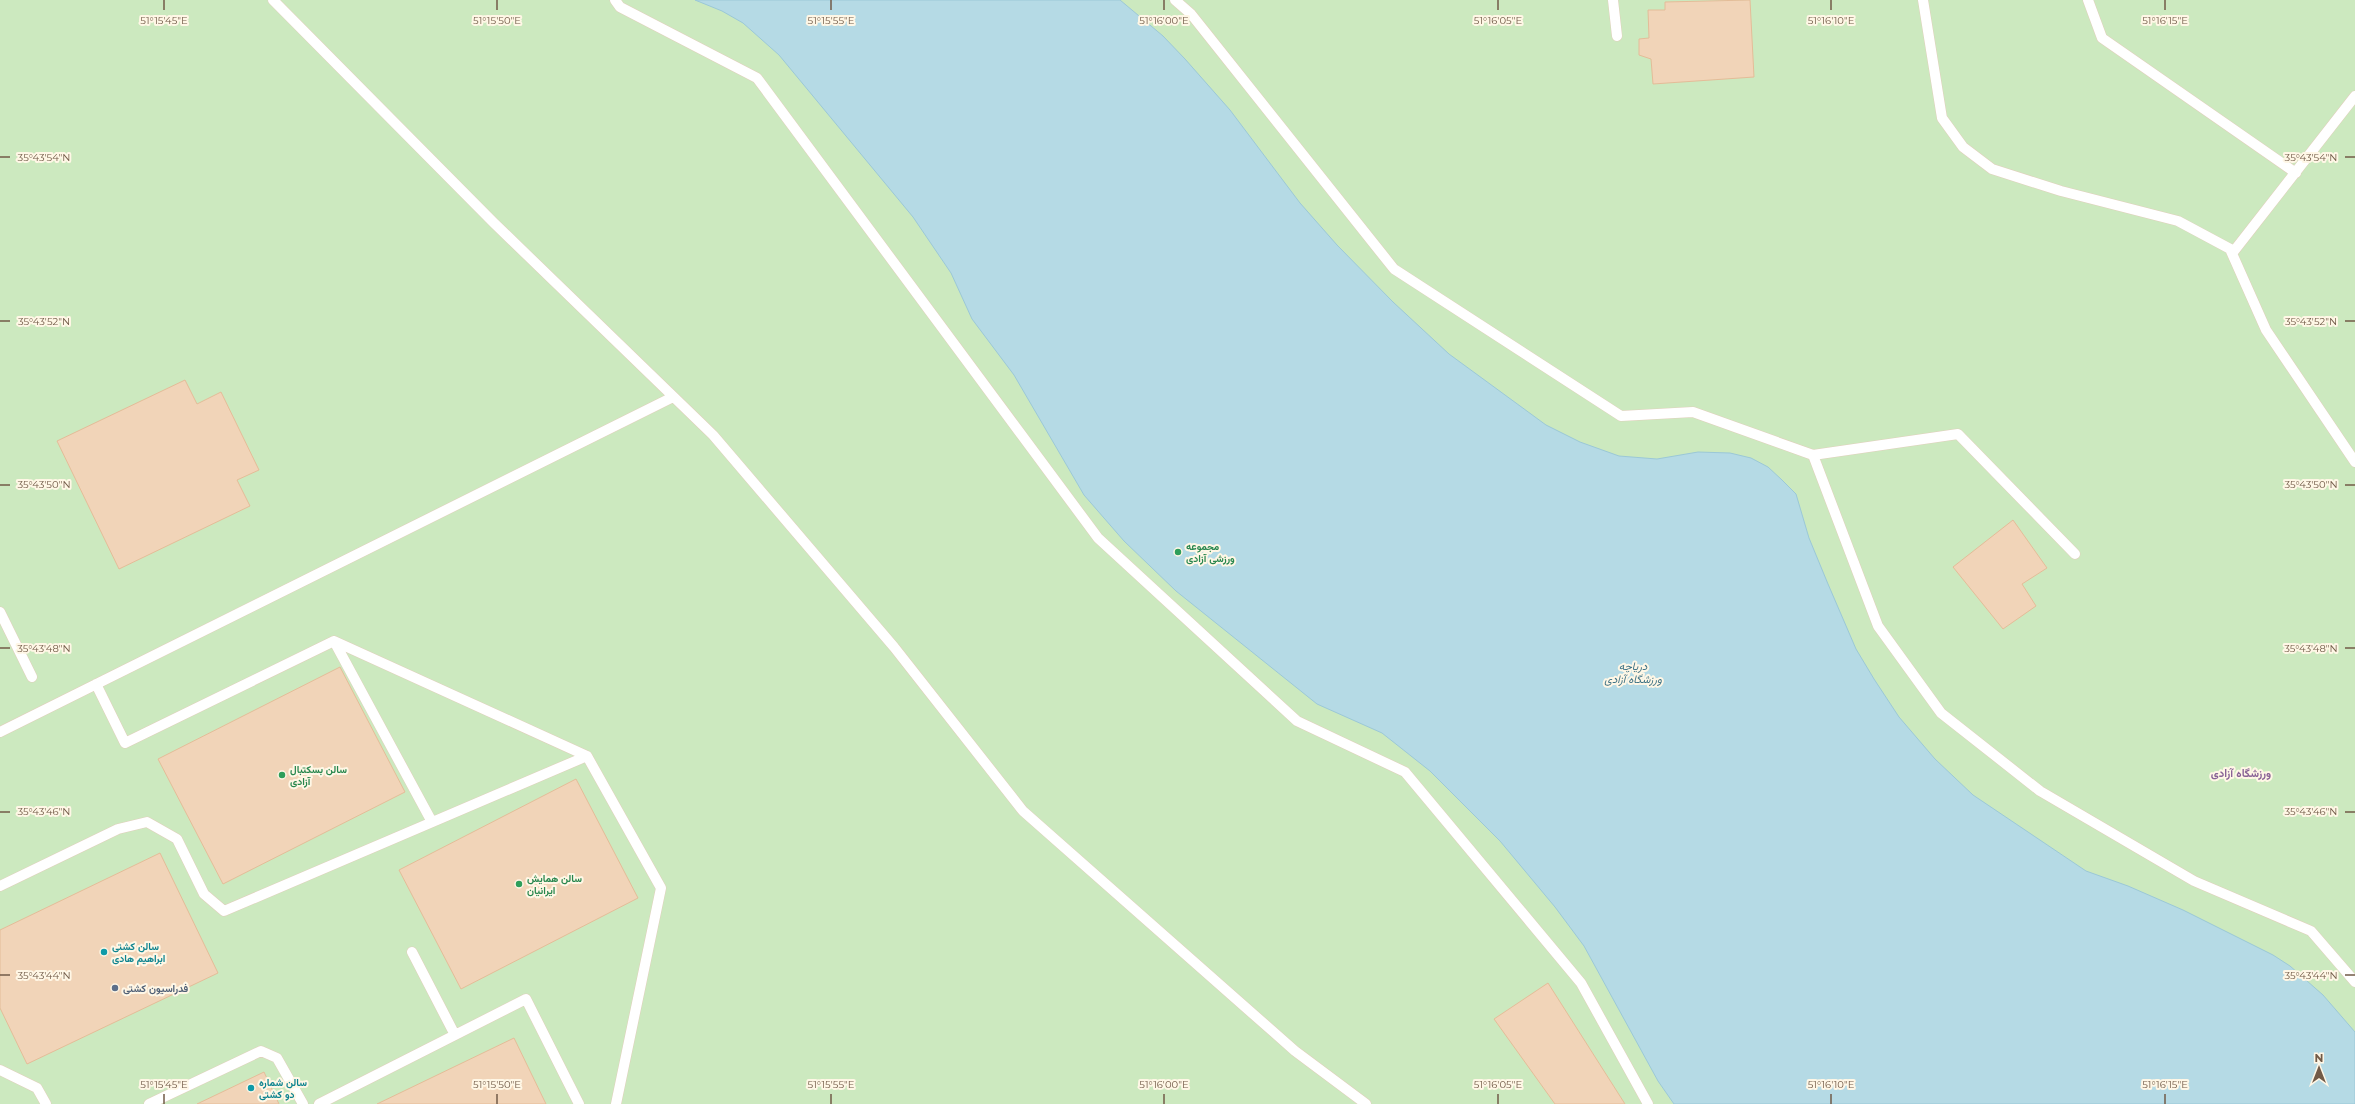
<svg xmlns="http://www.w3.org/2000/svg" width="2355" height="1104" font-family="Montserrat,Vazirmatn,sans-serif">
<rect width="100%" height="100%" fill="#fcf4e0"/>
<path fill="#cce9bf" d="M0,0h2355v1104h-2355z"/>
<path fill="#b5dae5" stroke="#9bc8d7" d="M695,0h425l43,36 22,23 45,51 70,93 37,42 56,57 56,52 97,71 34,17 39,14 38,3 41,-7 32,1 21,5 17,9 14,13 14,14 13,44 19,46 28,65 18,30 25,38 36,42 38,36 113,76 42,15 55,24 90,45 17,11 33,29 32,37v72h-681l-16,-23 -74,-135 -29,-39 -55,-66 -70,-70 -48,-38 -65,-29 -141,-113 -52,-50 -40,-46 -70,-120 -42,-56 -21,-46 -38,-56 -134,-162 -36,-32 -21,-12z"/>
<path fill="#f1d4b8" stroke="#e4bc98" d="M1750,0l4,77 -101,7 -2,-25 -12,-4v-16l10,-1 -1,-28h17v-8z
M185,380l12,24 24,-12 38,78 -22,10 13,26 -131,63 -62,-128z
M2013,520l34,48 -25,16 14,22 -33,23 -50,-62z
M340,667l65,125 -182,92 -65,-125z
M576,779l62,119 -177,91 -62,-119z
M160,853l58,120 -191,91 -27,-56v-78z
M1548,983l77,121h-70l-61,-85z
M514,1038l32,66h-169z
M264,1072l15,32h-82z"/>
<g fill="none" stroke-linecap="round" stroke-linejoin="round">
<defs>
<path id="service" d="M273,0l221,223 219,212 181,212 129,164 272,240 71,53
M615,0l5,7 137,71 341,460 199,183 108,51 176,211 67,121
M1175,0l16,14 203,255 227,147 72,-4 120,43 145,-21 117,120
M1613,0l4,36
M1923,0l19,118 21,29 29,22 69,22 117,30 56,30 121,-155
M2088,0l14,38 194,135
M2230,249l36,81 89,132
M1813,455l65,171 63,87 99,78 154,90 117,50 44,51
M0,612l32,65
M334,641l98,181
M96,684l29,59 209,-102 253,115 74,132 -45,216
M0,732l673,-335
M0,886l118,-57 29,-7 30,17 27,55 20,17 363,-155
M412,952l43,83
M0,1070l37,18 9,16
M149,1104l112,-53 16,7 26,46
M319,1104l207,-105 53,105"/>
</defs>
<use href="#service" stroke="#e0d0bc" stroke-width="11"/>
<use href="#service" stroke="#fff" stroke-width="10"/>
</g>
<path fill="none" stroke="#725b48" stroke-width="1.5" d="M164,0v10M497,0v10M831,0v10M1164,0v10M1498,0v10M1831,0v10M2165,0v10M0,157h10M2345,157h10M0,321h10M2345,321h10M0,485h10M2345,485h10M0,648h10M2345,648h10M0,812h10M2345,812h10M0,975h10M2345,975h10M164,1094v10M497,1094v10M831,1094v10M1164,1094v10M1498,1094v10M1831,1094v10M2165,1094v10"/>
<g fill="#2e9e5b" stroke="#fff7e6" stroke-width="1.5">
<circle cx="1178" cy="552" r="4"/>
<circle cx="282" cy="775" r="4"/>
<circle cx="519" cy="884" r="4"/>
</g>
<g fill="#0f9aa8" stroke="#fff7e6" stroke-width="1.5">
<circle cx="104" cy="952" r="4"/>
<circle cx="251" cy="1088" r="4"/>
</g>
<circle fill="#5c6f8a" stroke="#fff7e6" stroke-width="1.5" cx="115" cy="988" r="4"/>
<g text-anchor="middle" stroke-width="4" stroke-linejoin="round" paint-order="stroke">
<g font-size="10" font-weight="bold" fill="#27864d" stroke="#fff7e6" text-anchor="start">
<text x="1186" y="550">مجموعه<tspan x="1186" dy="12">ورزشی آزادی</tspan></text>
<text x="290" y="773">سالن بسکتبال<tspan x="290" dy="12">آزادی</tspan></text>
<text x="527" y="882">سالن همایش<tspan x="527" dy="12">ایرانیان</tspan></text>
</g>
<g font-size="10" font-weight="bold" fill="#0d838f" stroke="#fff7e6" text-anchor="start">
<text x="112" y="950">سالن کشتی<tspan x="112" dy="12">ابراهیم هادی</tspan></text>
<text x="259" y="1086">سالن شماره<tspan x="259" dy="12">دو کشتی</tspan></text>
</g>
<g font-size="10" font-weight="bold" fill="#4e5e75" stroke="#fff7e6" text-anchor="start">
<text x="123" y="992">فدراسیون کشتی</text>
</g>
<g font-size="11" font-style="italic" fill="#417486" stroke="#fff7e6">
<text x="1633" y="670">دریاچه<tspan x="1633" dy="13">ورزشگاه آزادی</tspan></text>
</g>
<g font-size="11" font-weight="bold" fill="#896396" stroke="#fff7e6">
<text x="2241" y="777">ورزشگاه آزادی</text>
</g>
</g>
<g font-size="10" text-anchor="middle" fill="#725b48" stroke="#fff7e6" stroke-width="4" stroke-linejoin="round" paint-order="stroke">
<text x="164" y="24">51°15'45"E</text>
<text x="497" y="24">51°15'50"E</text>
<text x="831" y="24">51°15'55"E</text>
<text x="1164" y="24">51°16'00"E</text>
<text x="1498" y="24">51°16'05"E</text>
<text x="1831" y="24">51°16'10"E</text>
<text x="2165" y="24">51°16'15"E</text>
<text x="44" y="161">35°43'54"N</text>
<text x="2311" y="161">35°43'54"N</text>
<text x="44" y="325">35°43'52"N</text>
<text x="2311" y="325">35°43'52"N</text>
<text x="44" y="488">35°43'50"N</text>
<text x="2311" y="488">35°43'50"N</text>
<text x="44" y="652">35°43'48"N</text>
<text x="2311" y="652">35°43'48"N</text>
<text x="44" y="815">35°43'46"N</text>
<text x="2311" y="815">35°43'46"N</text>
<text x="44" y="979">35°43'44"N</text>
<text x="2311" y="979">35°43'44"N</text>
<text x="164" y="1088">51°15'45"E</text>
<text x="497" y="1088">51°15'50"E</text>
<text x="831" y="1088">51°15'55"E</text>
<text x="1164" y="1088">51°16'00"E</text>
<text x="1498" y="1088">51°16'05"E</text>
<text x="1831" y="1088">51°16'10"E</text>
<text x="2165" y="1088">51°16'15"E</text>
</g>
<g transform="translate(2319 1068)" stroke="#fff7e6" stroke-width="3" paint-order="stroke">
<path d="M0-3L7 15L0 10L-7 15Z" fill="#725b48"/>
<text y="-6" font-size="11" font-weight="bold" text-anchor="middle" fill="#725b48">N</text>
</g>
</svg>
